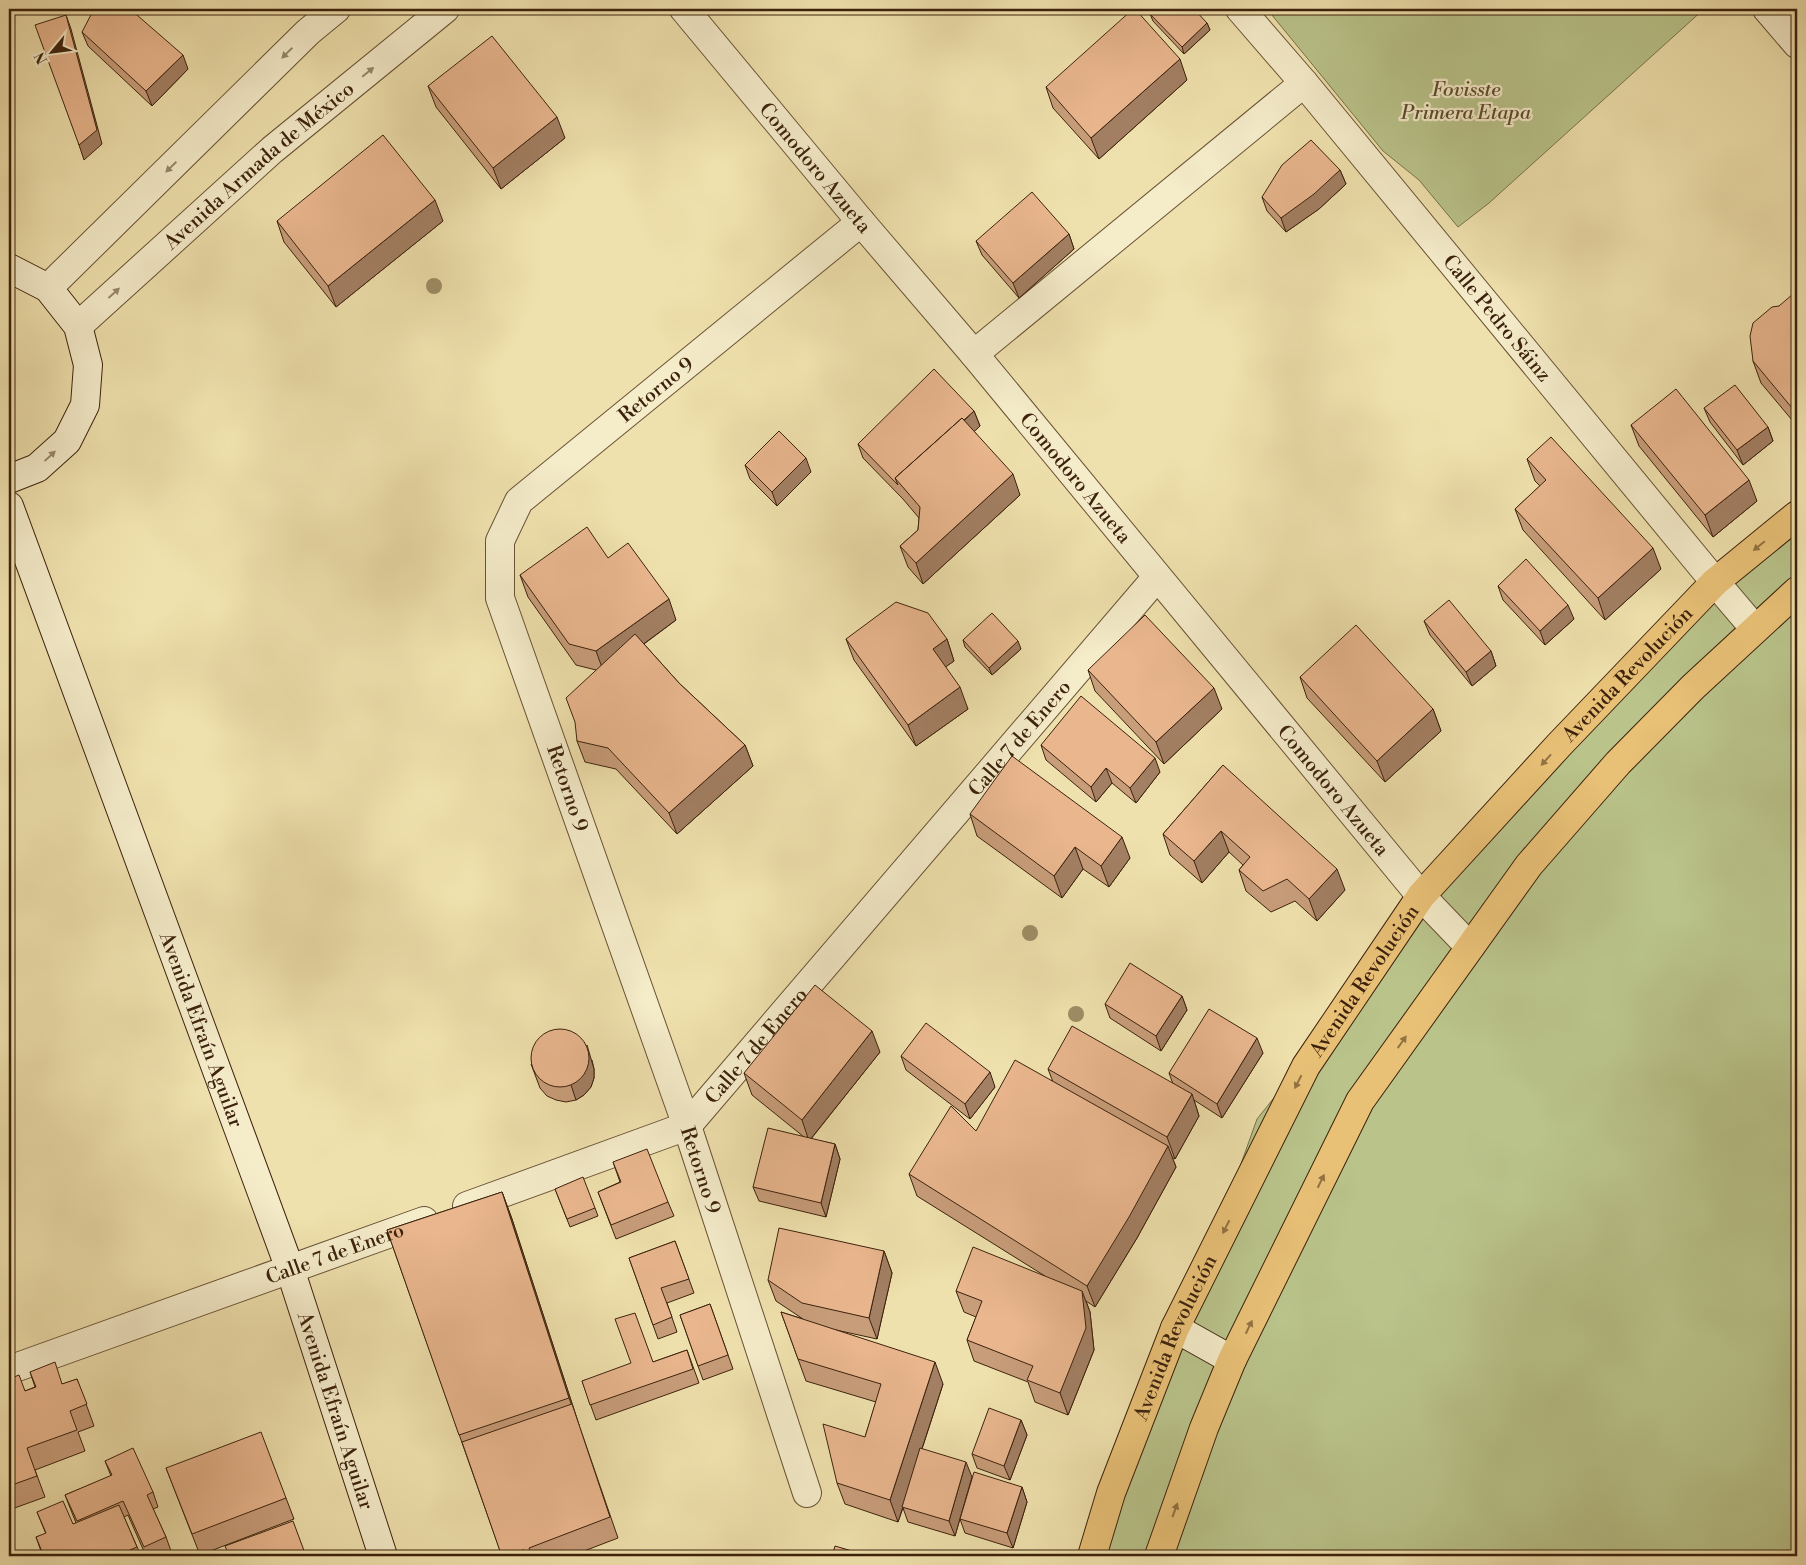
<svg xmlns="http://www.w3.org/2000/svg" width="1806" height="1565" font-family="'Libre Bodoni',serif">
<rect width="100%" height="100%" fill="#efe1ad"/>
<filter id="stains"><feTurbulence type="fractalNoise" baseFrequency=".004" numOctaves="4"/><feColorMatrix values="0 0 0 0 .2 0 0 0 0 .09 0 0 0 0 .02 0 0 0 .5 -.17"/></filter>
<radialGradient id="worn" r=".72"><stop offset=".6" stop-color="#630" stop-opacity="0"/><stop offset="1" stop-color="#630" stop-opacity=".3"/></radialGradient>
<path fill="#b9c38a" stroke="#7a724c" d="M1267,9h437l-215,194 -31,24 -39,-47 -36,-29z
M1797,515v1041h-696l156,-437 356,-445z"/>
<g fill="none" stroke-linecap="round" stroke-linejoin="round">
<defs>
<g id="minor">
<path id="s1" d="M684,9l177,213 113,132 447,542 49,51"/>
<path id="s2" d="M1240,9l64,74 411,499 40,47"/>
<path d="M1767,9l30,35"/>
<path d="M48,288l260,-256 28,-23"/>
<path id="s3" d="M78,326l194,-176 173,-141"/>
<path d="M974,354l330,-271"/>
<path id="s4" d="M467,1206l220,-80 470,-549"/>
<path id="s5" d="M9,1370l415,-149"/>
<path id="s6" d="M807,1493l-120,-367 -187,-528v-57l19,-40 342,-279"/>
</g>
<g id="secondary">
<path d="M9,268l39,20 30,38 10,39 -3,40 -18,36 -30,27 -28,11"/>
<path id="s7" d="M9,506l281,763 93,287"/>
<path d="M1175,1328l57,32"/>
</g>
<g id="primary">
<path id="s8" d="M1092,1556l19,-63 64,-165 131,-262 115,-170 138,-151 156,-163 82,-67"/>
<path d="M1159,1556l45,-128 28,-68 128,-259 169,-236 89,-102 75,-76 104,-96"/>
</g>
</defs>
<use href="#minor" stroke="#695235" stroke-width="30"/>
<use href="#secondary" stroke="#3c220d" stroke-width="30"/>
<use href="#primary" stroke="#3c220d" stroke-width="30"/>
<use href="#minor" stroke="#f5ecca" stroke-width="28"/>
<use href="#secondary" stroke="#f5ecca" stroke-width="28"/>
<use href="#primary" stroke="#e8c076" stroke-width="28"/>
</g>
<g fill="#9e8e66">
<circle cx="434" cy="286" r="8"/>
<circle cx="1030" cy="933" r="8"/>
<circle cx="1076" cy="1014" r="8"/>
</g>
<path fill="#c89d7a" stroke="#3c220d" d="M1150,14l57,9 3,7 -26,24 -31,-33z
M82,32l106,37 -36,37 -64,-60z
M1187,80l-88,79 -46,-51 -7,-21z
M428,86l137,52 -64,51 -65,-82z
M1340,170l6,14 -27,25 -33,23 -19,-21 -5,-14z
M277,221h166l-107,86 -52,-65z
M1069,234l5,15 -55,49 -37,-43 -6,-14z
M1797,299v127l-36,-43 -8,-22 26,-55z
M1704,408l64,19 5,14 -30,24 -33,-43z
M974,411l6,15 -6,5 46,64 -97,89 -15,-17 -8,-21 18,-16 1,-12 -16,-19 -40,-41 -5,-14z
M1631,425l126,76 -44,36 -74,-91z
M1527,459l134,110 -56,51 -82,-90 -8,-21 25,-23 -5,-5z
M745,465l66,7 -34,34 -27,-27z
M608,558l68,62 -32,24 35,39 66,62 8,21 -76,68 -61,-65 -31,-7 -8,-21 19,-71 -20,-5 -48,-68 -8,-22z
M1498,586l76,33 -29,26 -42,-45z
M1424,621l67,30 5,15 -24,20 -42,-51z
M846,639h101l7,22 -9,6 23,42 -52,37 -62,-86z
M963,640l58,9 -29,26 -27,-28z
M1088,670l134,39 -58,55 -69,-73z
M1300,677l133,32 8,22 -56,51 -78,-84z
M1041,745l119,27 -24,31 -24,-20 -16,19 -50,-42z
M1223,765l122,125 -28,31 -22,-20 -24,11 -25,-21 -7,-21 4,-5 -14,-13 -27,31 -32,-28 -7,-21z
M970,814l160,44 -21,29 -26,-18 -21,29 -85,-62z
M1182,996l5,14 -26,41 -51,-33 -5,-14z
M880,1052l-69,87 24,5 5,15 -14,58 -67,-16 -6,-14 51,-50 -52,-42 -8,-22z
M1263,1053l-41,65 -28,-18 5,16 -24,43 -3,-2 4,10 -39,71 -42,69 -9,-6 4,11 4,38 -26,65 -33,-13 -7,-20 -54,-21 -7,-21 9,-23 -12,-5 -8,-21 89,-15 -128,-80 -8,-22 144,-92 -5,-13 125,15 -4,-11z
M901,1056l94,31 -25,32 -64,-49z
M592,1060l2,9v9l-3,9 -7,8 -8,5 -10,2 -10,-2 -9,-4 -7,-8 -9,-24z
M613,1162l55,40 6,14 -58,23 -18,-47 22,-10z
M555,1189l40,19 3,8 -28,11z
M502,1192l10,27 67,206 39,113 -47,18h-69l-115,-326z
M675,1241l19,52 -27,10 10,29 -19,7 -29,-81z
M884,1251l8,22 -15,66 -41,-9 107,54 -21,65 50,28 -17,59 -47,-14 -5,-14 -5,14 -53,-18 -8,-21 28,-46 11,-35 -70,-21 -25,-69 22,7 -27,-18 -8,-21z
M710,1304l23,65 -30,11 -23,-65z
M687,1350l12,33 -103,37 -14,-39 71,-19z
M30,1372l33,12 14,-5 17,47 -16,6 7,19 -50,19 10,27 -36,13v-131l16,12 10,-4z
M1021,1420l6,15 -17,45 -33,-12 -5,-14z
M105,1461l48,31 5,15 -5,2 13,28 5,14 -10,5h-15l-18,-41 -4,2 17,39h-104l5,-2 -6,-17 10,-3 -9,-22 36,12 3,-1 -11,-28 46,-19z
M166,1468l120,30 8,21 -94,36z
M1022,1487l5,15 -14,46 -48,-15 -5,-14z"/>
<path fill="#a37f63" stroke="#3c220d" d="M66,15l5,14 31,115 -18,16 -5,-15z
M1207,23l3,7 -26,24 -2,-7z
M183,55l5,14 -36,37 -6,-15z
M1180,59l7,21 -88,79 -8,-21z
M557,117l8,21 -64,51 -8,-21z
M1340,170l6,14 -27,25 -33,23 -5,-14z
M435,200l8,21 -107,86 -8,-21z
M1069,234l5,15 -55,49 -6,-15z
M974,411l6,15 -71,68 -9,-11z
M1768,427l5,14 -30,24 -6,-15z
M806,458l5,14 -34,34 -5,-14z
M1013,474l7,21 -97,89 -7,-21z
M1749,480l8,21 -44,36 -8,-22z
M1653,548l8,21 -56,51 -7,-22z
M669,599l7,21 -72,53 -8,-22z
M1568,605l6,14 -29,26 -5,-14z
M947,639l7,22 -14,10 -7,-22z
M1018,641l3,8 -29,26 -3,-7z
M1491,651l5,15 -24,20 -6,-14z
M960,687l8,22 -52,37 -8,-21z
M1214,688l8,21 -58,55 -8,-22z
M1433,709l8,22 -56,51 -8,-21z
M745,745l8,21 -76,68 -8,-21z
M1155,758l5,14 -24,31 -6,-15z
M1106,768l6,15 -16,19 -5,-15z
M1221,831l8,21 -27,31 -8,-22z
M1122,837l8,21 -21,29 -8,-21z
M1075,847l8,22 -21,29 -8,-22z
M1337,869l8,21 -28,31 -8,-22z
M1182,996l5,14 -26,41 -5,-15z
M872,1031l8,21 -71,89 -7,-21z
M1257,1038l6,15 -41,65 -5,-14z
M587,1045l7,24v9l-3,9 -7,8 -8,5 -5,-15z
M990,1072l5,15 -25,32 -5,-15z
M1192,1094l7,22 -24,43 -8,-22z
M835,1144l5,15 -14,58 -5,-14z
M1168,1146l8,21 -39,71 -42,69 -8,-21z
M502,1192l10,27 67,206 -10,-27z
M884,1251l8,22 -15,66 -8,-21z
M1082,1291l8,21 4,38 -26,65 -8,-22z
M935,1362l8,22 -45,138 -8,-22z
M1021,1420l6,15 -17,45 -6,-14z
M966,1462l6,15 -17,59 -6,-15z
M1022,1487l5,15 -14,46 -6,-15z"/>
<path fill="#e9b68e" stroke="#3c220d" d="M94,9h36l53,46 -37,36 -64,-59z
M1133,9h2l45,50 -89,79 -45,-51z
M1156,9h38l13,14 -25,24 -32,-33z
M66,15l31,115 -18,15 -44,-120z
M492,36l65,81 -64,51 -65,-82z
M383,135l52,65 -107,86 -51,-65z
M1311,140l29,30 -26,24 -33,24 -19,-21 20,-32z
M1032,192l37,42 -56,49 -37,-42z
M1793,294l4,5v115l-44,-53 -3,-25 3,-13 19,-16 7,-1z
M934,369l40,42 -10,9 -2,-2 -67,60 3,7 -40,-41z
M1735,385l33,42 -31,23 -33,-42z
M1676,389l73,91 -44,35 -74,-90z
M962,418l51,56 -97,89 -16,-17 18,-16 2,-23 -25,-29z
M779,431l27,27 -34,34 -27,-27z
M1551,437l102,111 -55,50 -83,-89 31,-29 -19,-21z
M587,527l21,31 20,-15 41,56 -73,52 -27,-7 -49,-69z
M1526,559l42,46 -28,26 -42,-45z
M1449,600l42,51 -25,21 -42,-51z
M896,602l32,11 19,26 -14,10 27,38 -52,38 -62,-86z
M992,613l26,28 -29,27 -26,-28z
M1145,615l69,73 -58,54 -68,-72z
M1356,625l77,84 -56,52 -77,-84z
M635,634l44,49 66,62 -76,68 -61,-65 -31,-7 -2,-19 -9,-24z
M1081,696l74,62 -25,30 -24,-20 -15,19 -50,-42z
M1012,756l110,81 -21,29 -26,-19 -21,29 -84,-62z
M1223,765l114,104 -28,30 -22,-20 -24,12 -24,-21 11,-13 -29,-26 -27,30 -31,-27z
M1130,963l52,33 -26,40 -51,-32z
M815,985l57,46 -70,89 -58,-47z
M1209,1009l48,29 -40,66 -48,-31z
M926,1023l64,49 -25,32 -64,-48z
M1072,1026l120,68 -25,43 -119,-68z
M531 1058a29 29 0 1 1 58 0a29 29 0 1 1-58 0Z
M1015,1060l153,86 -39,71 -42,69 -178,-112 42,-68 25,25z
M768,1128l67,16 -14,59 -68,-16z
M647,1149l21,53 -57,23 -13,-33 23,-10 -8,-20z
M583,1177l12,31 -28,11 -12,-30z
M502,1192l67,206 -110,37 -72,-205z
M779,1228l105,23 -15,67 -67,-15 -34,-23z
M675,1241l14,38 -28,9 11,29 -19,8 -24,-67z
M973,1247l109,44 4,37 -26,65 -33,-13 6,-14 -66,-26 15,-39 -26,-10z
M710,1304l18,51 -30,11 -18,-51z
M781,1312l154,50 -45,138 -53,-17 -14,-59 42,13 16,-53 -83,-25z
M635,1313l18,49 34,-12 6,19 -103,36 -8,-24 49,-18 -16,-44z
M55,1362l7,22 15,-5 10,25 -17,7 7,19 -50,18 10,28 -28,10v-58l2,-1 -2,-7v-41l10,-4 6,16 11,-4 -6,-15z
M572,1404l38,113 -81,31 3,8h-27l19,-6 -23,4 -39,-112z
M989,1408l32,12 -17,46 -32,-12z
M261,1432l25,66 -94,36 -26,-66z
M133,1448l20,44 -6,3 19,42 -22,10 -21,-46 -46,20 -12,-26 47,-20 -7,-14z
M920,1448l46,14 -17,59 -47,-14z
M974,1472l48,15 -15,46 -47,-14z
M63,1501l10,23 46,-19 18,42 -21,9h-79l6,-2 -7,-17 10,-4 -9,-21z
M293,1521l13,35h-77l-4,-10z
M835,1546l34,10h-37z"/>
<defs><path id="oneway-solid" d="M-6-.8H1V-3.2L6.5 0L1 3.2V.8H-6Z" transform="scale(1.25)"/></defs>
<g fill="#98876c">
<use href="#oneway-solid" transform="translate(287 53) rotate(136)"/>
<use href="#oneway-solid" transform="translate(368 72) rotate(-39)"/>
<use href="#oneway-solid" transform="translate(171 167) rotate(136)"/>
<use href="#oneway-solid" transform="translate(114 293) rotate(-42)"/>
<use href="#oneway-solid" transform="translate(50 456) rotate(-43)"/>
</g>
<g fill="#927142">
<use href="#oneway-solid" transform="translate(1759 546) rotate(141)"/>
<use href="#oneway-solid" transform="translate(1546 760) rotate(132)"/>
<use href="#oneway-solid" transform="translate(1402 1042) rotate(-55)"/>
<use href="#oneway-solid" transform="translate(1298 1082) rotate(117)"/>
<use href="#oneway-solid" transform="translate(1321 1181) rotate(-64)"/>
<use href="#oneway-solid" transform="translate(1226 1227) rotate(117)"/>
<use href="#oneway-solid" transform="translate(1249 1327) rotate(-64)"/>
<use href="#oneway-solid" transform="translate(1175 1510) rotate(-70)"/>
</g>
<g text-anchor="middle" stroke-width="4.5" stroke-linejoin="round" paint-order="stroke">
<g font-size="20" font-style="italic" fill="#5b4a2c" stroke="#f5ecca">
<text x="1466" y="96">Fovisste<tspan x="1466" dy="23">Primera Etapa</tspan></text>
</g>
<g font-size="20" fill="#3c220d" stroke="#f5ecca">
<text dy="7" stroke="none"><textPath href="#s3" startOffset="242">Avenida Armada de México</textPath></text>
<text dy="7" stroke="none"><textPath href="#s1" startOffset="206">Comodoro Azueta</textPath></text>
<text dy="7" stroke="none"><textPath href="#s2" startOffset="402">Calle Pedro Sáinz</textPath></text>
<text dy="7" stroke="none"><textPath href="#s6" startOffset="1224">Retorno 9</textPath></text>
<text dy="7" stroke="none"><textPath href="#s1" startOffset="611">Comodoro Azueta</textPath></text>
<text dy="7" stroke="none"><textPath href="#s8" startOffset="1044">Avenida Revolución</textPath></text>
<text dy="7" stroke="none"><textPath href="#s4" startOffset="745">Calle 7 de Enero</textPath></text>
<text transform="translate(568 788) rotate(71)" y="7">Retorno 9</text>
<text dy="7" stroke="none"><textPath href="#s1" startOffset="1016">Comodoro Azueta</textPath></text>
<text dy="7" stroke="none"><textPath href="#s8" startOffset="639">Avenida Revolución</textPath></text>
<text dy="7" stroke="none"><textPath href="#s7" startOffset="558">Avenida Efraín Aguilar</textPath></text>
<text dy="7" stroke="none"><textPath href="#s4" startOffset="340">Calle 7 de Enero</textPath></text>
<text transform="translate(701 1170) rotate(72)" y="7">Retorno 9</text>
<text dy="7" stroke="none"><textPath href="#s5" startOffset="346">Calle 7 de Enero</textPath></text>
<text dy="7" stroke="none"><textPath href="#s8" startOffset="234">Avenida Revolución</textPath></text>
<text dy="7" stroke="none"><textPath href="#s7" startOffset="962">Avenida Efraín Aguilar</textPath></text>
</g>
</g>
<rect width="1806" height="1565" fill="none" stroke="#efe1ad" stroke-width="30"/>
<rect x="10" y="10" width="1786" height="1545" fill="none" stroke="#3c220d" stroke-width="2.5"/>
<rect x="15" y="15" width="1776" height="1535" fill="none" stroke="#3c220d"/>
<g transform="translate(52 52) rotate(241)" stroke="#f5ecca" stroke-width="4" paint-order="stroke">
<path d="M0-4L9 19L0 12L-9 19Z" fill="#3c220d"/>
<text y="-8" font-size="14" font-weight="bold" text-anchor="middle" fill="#3c220d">N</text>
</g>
<rect width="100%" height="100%" filter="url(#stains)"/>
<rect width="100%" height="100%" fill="url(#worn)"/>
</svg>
